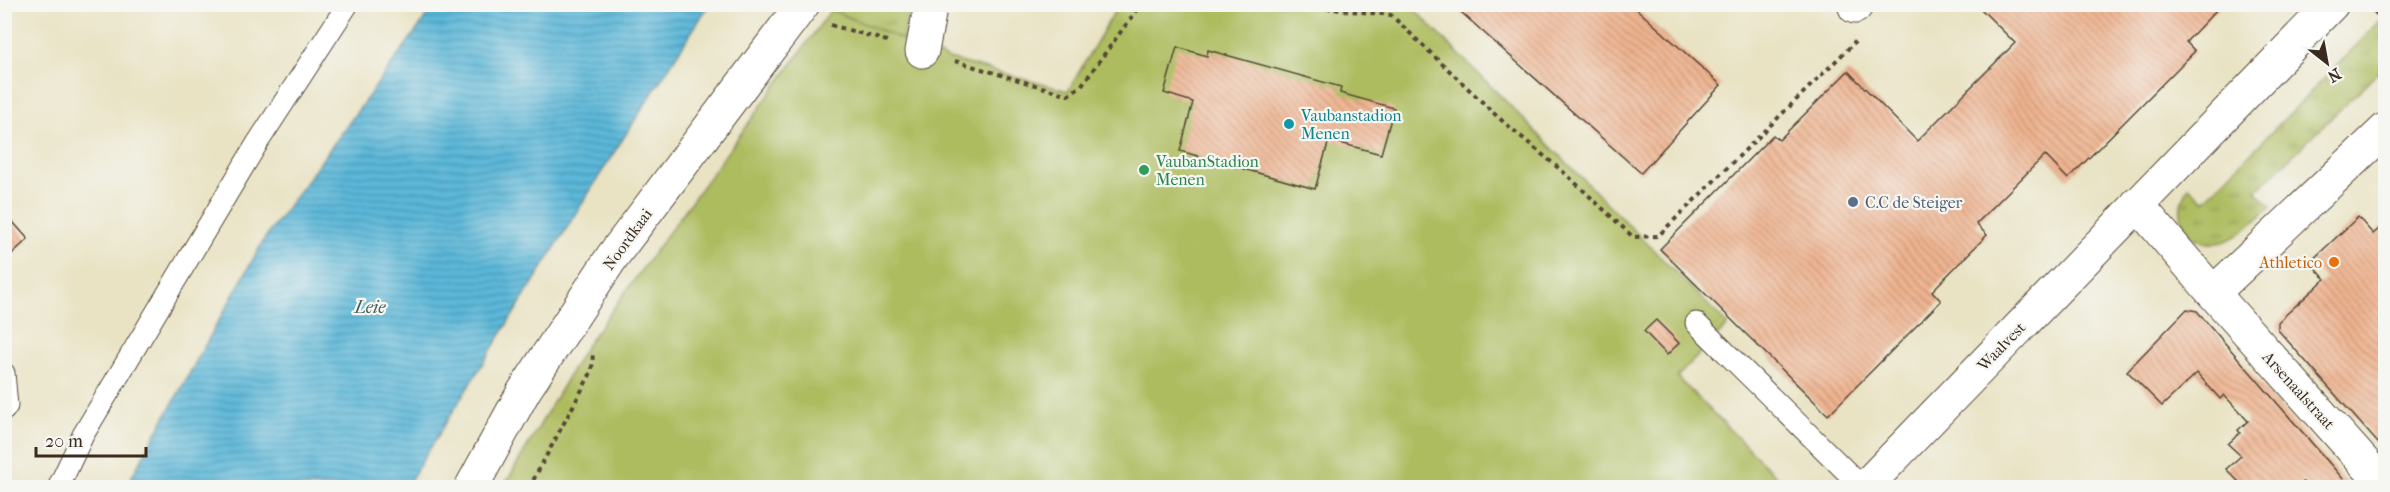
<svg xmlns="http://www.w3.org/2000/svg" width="2390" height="492" font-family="'IM FELL French Canon',serif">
<defs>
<pattern id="grass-tufts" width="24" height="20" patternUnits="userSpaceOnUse" patternTransform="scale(1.5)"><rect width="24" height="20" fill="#adbc5f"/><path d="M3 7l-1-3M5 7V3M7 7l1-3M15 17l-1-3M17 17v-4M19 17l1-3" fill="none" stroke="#8e994e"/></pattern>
<pattern id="water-rules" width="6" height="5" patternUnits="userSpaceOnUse" patternTransform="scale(1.5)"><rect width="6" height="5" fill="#5bb7d9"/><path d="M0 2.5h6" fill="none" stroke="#4c95af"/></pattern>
<pattern id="building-back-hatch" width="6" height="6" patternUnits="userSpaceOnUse" patternTransform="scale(1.5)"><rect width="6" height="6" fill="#efb490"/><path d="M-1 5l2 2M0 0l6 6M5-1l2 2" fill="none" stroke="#c39375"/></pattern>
</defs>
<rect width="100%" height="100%" fill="#f6f6f2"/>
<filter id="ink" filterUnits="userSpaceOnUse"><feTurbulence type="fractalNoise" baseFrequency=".0167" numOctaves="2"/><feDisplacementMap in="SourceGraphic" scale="12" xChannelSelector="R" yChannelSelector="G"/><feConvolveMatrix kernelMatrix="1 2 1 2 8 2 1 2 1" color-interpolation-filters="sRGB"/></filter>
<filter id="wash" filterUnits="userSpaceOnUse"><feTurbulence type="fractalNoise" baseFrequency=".008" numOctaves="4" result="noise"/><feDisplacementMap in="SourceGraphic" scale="24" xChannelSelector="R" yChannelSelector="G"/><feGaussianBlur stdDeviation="1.35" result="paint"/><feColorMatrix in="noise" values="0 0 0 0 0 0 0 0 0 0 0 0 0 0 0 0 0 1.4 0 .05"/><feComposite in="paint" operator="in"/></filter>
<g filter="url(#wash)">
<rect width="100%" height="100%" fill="#e9e3c4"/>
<path fill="url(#grass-tufts)" stroke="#74733e" stroke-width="1.5" d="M835,5h75l-7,35 -72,-30z
M2385,16v50l-129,125 15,15c-14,12 -30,31 -48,36 -34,9 -55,-29 -34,-55l15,14z"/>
<path fill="#adbc5f" stroke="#74733e" stroke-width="1.5" d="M1119,4l291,1 318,320 -51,52 109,109 -1,2h-1282l83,-142 245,-336 118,49 119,32z"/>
<path fill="url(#water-rules)" stroke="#4b707c" stroke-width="1.5" d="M435,5h274l-101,157 -202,325h-280l139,-249z"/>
<g id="blocks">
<path fill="url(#building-back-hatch)" d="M1452,4h179l90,81 -80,88z
M1976,4h246l-36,38 9,9 -127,128 -23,-24 -69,69 11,11 -55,56 9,10 -113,114 -168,-166 113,-114 6,5 69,-69 69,70 98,-98z
M1177,47l30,9 1,-6 133,37 -1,6 54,15 -13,46 -52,-14 -14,49 -135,-38 13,-49 -29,-9z
M5,213l23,26 -23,21z
M2358,217l15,17 13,-11v229l-108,-122v-8l47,-43 -15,-17z
M2187,309l10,2 154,177h-43l-5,-6 -7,6h-51l-19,-19 15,-13 -13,-12 12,-11 -2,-3 10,-9 -24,-26 -4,4 -23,-26 -35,33 -35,-35z
M1656,320l23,23 -12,12 -23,-24z"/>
</g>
</g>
<g filter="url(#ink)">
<use href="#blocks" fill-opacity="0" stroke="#554637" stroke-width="1.5"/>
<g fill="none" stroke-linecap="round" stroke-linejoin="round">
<defs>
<path id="lane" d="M1696,323l167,165
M4,373l3,33 -3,4
M58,488l25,-53 175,-293 90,-138"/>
<path id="street" d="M1855,7l2,-3
M922,51l9,-47
M2137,204l76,89 173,194
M2213,293l173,-164
M471,488l53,-97 88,-134 191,-253
M1864,488l468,-484"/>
</defs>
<use href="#lane" stroke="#554637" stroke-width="23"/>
<use href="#street" stroke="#554637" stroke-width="35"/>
<path stroke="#554637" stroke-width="4" stroke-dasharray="4.5 4.5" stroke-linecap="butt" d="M1281,4l110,11 108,103 69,58 65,61 25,-1 197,-194
M2368,5l18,18
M831,25l56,16
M955,61l113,34 13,-9 58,-79 6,-3
M529,488l63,-117 1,-20"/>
<use href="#lane" stroke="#fff" stroke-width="21"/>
<use href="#street" stroke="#fff" stroke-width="33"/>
</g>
</g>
<circle fill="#0f9aa8" stroke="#f6f6f2" stroke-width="2" cx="1289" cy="124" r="6"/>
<circle fill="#2e9e5b" stroke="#f6f6f2" stroke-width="2" cx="1144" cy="170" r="6"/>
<circle fill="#5c6f8a" stroke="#f6f6f2" stroke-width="2" cx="1853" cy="202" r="6"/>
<circle fill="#e8710a" stroke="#f6f6f2" stroke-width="2" cx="2334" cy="262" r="6"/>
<g text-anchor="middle" stroke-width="4.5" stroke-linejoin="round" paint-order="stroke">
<g font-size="16" fill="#0d838f" stroke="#f6f6f2" text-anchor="start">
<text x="1301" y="121">Vaubanstadion<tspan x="1301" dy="18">Menen</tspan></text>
</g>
<g font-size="16" fill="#27864d" stroke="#f6f6f2" text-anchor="start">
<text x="1156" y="167">VaubanStadion<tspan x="1156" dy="18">Menen</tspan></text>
</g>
<g font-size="16" fill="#4e5e75" stroke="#f6f6f2" text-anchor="start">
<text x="1865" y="208">C.C de Steiger</text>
</g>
<g font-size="16" fill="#3b2a1e" stroke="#f6f6f2">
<text transform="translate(627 239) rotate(-54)" y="6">Noordkaai</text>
<text transform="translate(2001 346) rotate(-46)" y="6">Waalvest</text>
<text transform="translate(2299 390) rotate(48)" y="6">Arsenaalstraat</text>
</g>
<g font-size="16" fill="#c56008" stroke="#f6f6f2" text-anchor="end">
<text x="2322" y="268">Athletico</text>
</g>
<g font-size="18" font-style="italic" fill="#465b5f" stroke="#f6f6f2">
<text x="370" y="313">Leie</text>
</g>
</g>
<rect width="2390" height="492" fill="none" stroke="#f6f6f2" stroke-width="24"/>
<g transform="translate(2327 63) rotate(149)" stroke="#f6f6f2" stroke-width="4.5" paint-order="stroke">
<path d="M0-4.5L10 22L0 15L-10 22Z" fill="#3b2a1e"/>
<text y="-9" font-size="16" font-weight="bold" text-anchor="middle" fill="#3b2a1e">N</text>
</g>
<path d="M36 447v9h110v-9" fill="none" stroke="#3b2a1e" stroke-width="3"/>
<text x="45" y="447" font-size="18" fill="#3b2a1e" stroke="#f6f6f2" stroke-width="4.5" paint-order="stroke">20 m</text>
</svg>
